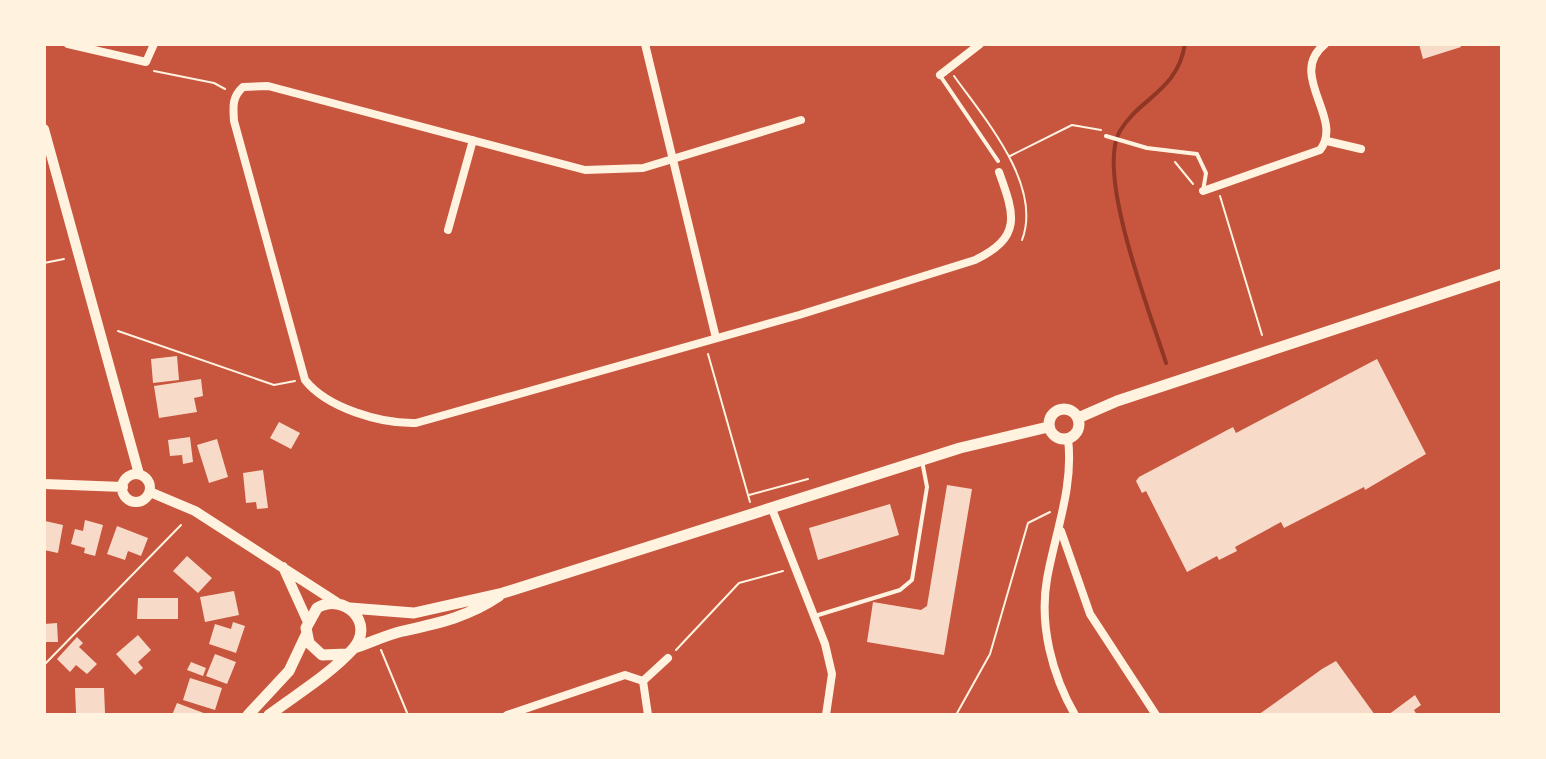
<svg xmlns="http://www.w3.org/2000/svg" width="1546" height="759" font-family="Literata,serif">
<rect width="100%" height="100%" fill="#c8553d"/>
<g fill="none" stroke-linecap="round" stroke-linejoin="round">
<path stroke="#8f3625" stroke-width="4" d="M1166,363c-15,-48 -71,-190 -46,-232 20,-34 57,-39 65,-87"/>
</g>
<path fill="#f7dbc8" d="M1419,44h41l1,3 -38,12z
M177,356l2,24 -26,3 -2,-24z
M1377,359l49,95 -61,36 -1,-3 -80,41 -3,-6 -46,25 2,4 -18,9 -2,-4 -30,16 -41,-81 -4,2 -6,-12 3,-4 94,-50 3,6z
M201,379l2,17 -9,2 3,14 -38,6 -5,-32z
M279,422l21,11 -9,16 -21,-11z
M190,437l3,25 -10,2 -1,-9 -12,1 -2,-16z
M217,439l11,38 -19,6 -12,-38z
M263,470l5,38 -11,1 -1,-7 -10,1 -3,-30z
M947,485l25,4 -28,166 -77,-13 6,-40 48,8 6,-4z
M890,504l9,31 -81,25 -9,-32z
M85,520l18,5 -8,31 -11,-3 1,-5 -14,-4 4,-15 8,2z
M45,521l18,4 -5,28 -14,-3z
M117,526l31,12 -7,18 -13,-5 -3,9 -18,-6z
M187,556l25,22 -14,15 -25,-22z
M234,591l5,24 -34,7 -5,-25z
M138,598h40v21h-41z
M233,622l12,4 -9,27 -27,-9 6,-20 16,5z
M57,623l1,19h-14v-18z
M138,635l13,15 -13,12 5,6 -8,7 -19,-21z
M77,637l6,6 -4,4 18,17 -10,10 -11,-9 -6,7 -13,-13z
M215,654l21,8 -9,22 -21,-8z
M1336,661l39,54h-117l64,-46z
M191,662l15,6 -3,8 -16,-6z
M190,678l32,10 -7,22 -32,-10z
M75,688h29l1,25h-29z
M1415,695l6,10 -7,5 3,5h-29z
M177,703l32,12h-37z"/>
<g fill="none" stroke-linecap="round" stroke-linejoin="round">
<path stroke="#fff3e0" stroke-width="2" d="M154,71l60,12 11,6
M954,76c30,42 89,109 68,164
M1010,156l62,-31 29,5
M1175,162l18,22
M1220,196l42,139
M44,263l20,-4
M118,331l156,54 21,-4
M708,354l42,148
M749,495l59,-16
M381,650l27,65
M676,650l63,-67 44,-12
M44,665l137,-140
M956,715l34,-61 38,-131 22,-11"/>
<path stroke="#fff3e0" stroke-width="4" d="M941,77l57,84
M1106,136l41,12 50,6 9,19 -3,18
M815,616l85,-26 12,-10 15,-93 -5,-26"/>
<path stroke="#fff3e0" stroke-width="8" d="M68,44l78,18 8,-18
M645,44l71,294
M940,75l40,-31
M801,120l-158,48 -58,2 -317,-84 -25,1c-11,10 -10,19 -9,34l71,259c22,28 76,44 111,43l383,-108 176,-55c47,-23 40,-44 24,-88
M1327,141l34,8
M1203,191l117,-41c25,-32 -34,-75 5,-106
M448,230l25,-90
M1068,439c6,48 -13,94 -21,140 -8,46 5,96 28,136
M772,509l53,135 7,30 -6,41
M1061,531l29,83 66,101
M643,681l5,34
M643,681l25,-23
M507,715l118,-40 18,6"/>
<path stroke="#fff3e0" stroke-width="10" d="M44,129l95,345
M122 488a14 14 0 1 1 28 0a14 14 0 1 1-28 0Z
M44,484l79,3
M150,492l45,19 141,91
M283,567l24,53"/>
<path stroke="#fff3e0" stroke-width="11" d="M1049 424a15 15 0 1 1 30 0a15 15 0 1 1-30 0Z
M1078,418l39,-17 385,-127
M350,608l64,5 89,-20 457,-145 88,-21
M354,648c16,-5 32,-13 49,-17 36,-8 65,-14 96,-35
M248,715l41,-44 17,-36
M269,715c28,-21 60,-40 84,-66 23,-26 -9,-57 -36,-41l-11,20 3,15 13,12 25,-1"/>
</g>
<rect width="1546" height="759" fill="none" stroke="#fff3e0" stroke-width="92"/>
</svg>
